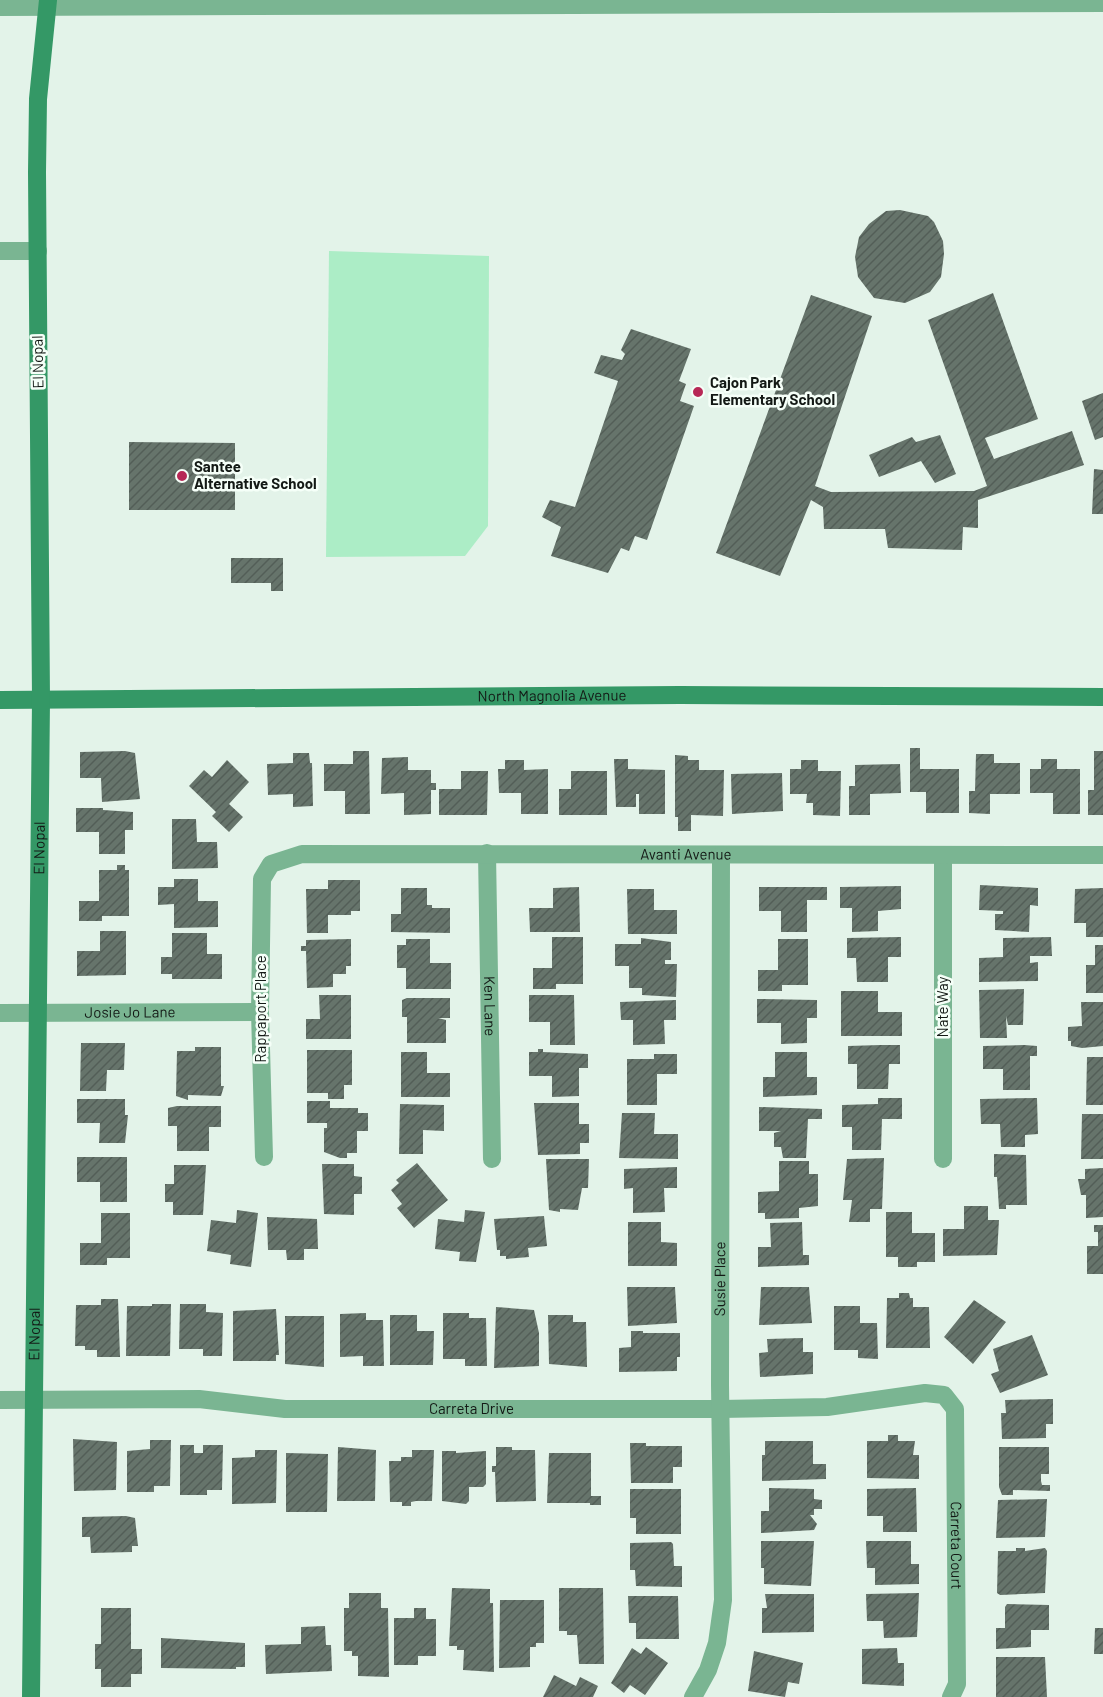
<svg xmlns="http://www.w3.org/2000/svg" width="1103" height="1697" font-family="Barlow,sans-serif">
<defs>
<pattern id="building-hatch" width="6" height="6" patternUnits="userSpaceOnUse" patternTransform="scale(1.5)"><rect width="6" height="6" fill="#66746b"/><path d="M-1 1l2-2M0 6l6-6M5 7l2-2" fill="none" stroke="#535e57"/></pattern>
</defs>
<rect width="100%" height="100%" fill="#e3f3e9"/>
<path fill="#acedc6" d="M329,251l160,5 -1,270 -23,30 -139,1z"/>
<path fill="url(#building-hatch)" d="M900,210l28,6 6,6 9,19 1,13 -3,23 -11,15 -25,11 -31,-5 -16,-21 -3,-20 4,-20 10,-13 17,-13z
M993,293l45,126 -53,19 9,21 78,-28 12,34 -106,35v28l-15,-1 -1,23 -74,-2 -3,-19h-61l-1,-22 -12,-7 -31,76 -64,-23 95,-258 61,21 -57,170 16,6 143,-1 13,-5 -59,-166z
M631,329l60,20 -12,32 7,3 -6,17 14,5 -47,134 -12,-4 -6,15 -8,-3 -13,25 -57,-17 10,-29 -19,-10 8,-17 25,7 43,-126 -24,-8 7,-18 21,5 3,-6 -4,-4z
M1103,393v44l-8,3 -13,-39z
M940,435l16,39 -21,9 -14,-22 -42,16 -10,-22 43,-18 4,5z
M129,442l106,1v67h-106z
M1094,469l9,1v44h-11z
M231,558h52v33h-12v-8h-40z
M910,748h10v21h39v44h-33v-21h-16z
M125,751l10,2 5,46 -38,3 -1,-24h-21v-26z
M353,751h16l1,63h-25v-23h-21v-27h29z
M1094,751h9v64h-15v-25h6z
M293,753h16l1,10h2l1,43 -20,1v-13l-25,1 -1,-31 26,-1z
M976,754h18v9h26v31h-30v20l-21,-1v-22h6z
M675,755l13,1v4h11v10h25l-1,46 -32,-1v16h-13v-14h-3z
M408,757v13h23v13h5v7h-5v24l-27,1v-22l-23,1 1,-36z
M614,759h14v10l37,1v44h-26v-20h-3v13h-20z
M1041,759h16v10h23v45h-27v-21h-23v-24h11z
M227,760l22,22 -20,22 14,13 -14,15 -17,-16 4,-4 -27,-26 15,-16 8,7z
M505,760h19v10l24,-1v45h-27v-21h-22l-1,-24h7z
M801,760h17v11h23l-1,45 -27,-1v-12h-7l1,-9h-17v-25h11z
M900,764l1,29 -31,1v21h-21v-29h6v-21z
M461,771h27l-1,44h-48v-26h22z
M571,771h36v44h-48v-26h12z
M782,773l1,38 -51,3 -1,-40z
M76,808h27v2l30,2v18h-8v24h-26v-22h-23z
M172,819h24l1,23h20l1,26 -46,1z
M117,865h8v5h4v46h-27v5h-23v-20h20v-31h18z
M174,879h24v22h20v26l-44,1v-24l-16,1v-18h16z
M328,880h32v31h-9v4h-23v18h-21l-1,-44h22z
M980,885l58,3v18l-8,-1 -1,27 -34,-2v-16h8v-3l-24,-1z
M901,886v23l-23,2v20l-26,1v-24h-12v-21z
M579,887l1,45h-50l-1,-24h24v-20z
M759,887h68v13h-20v32h-26v-21h-22z
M401,888h26v17h5v3h18v25l-59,-1v-18h10z
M1103,888v49h-17v-14h-12l1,-34z
M627,889h27v21h23v24h-49z
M100,931h26v44l-49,1v-25h23z
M172,933h35v21h15v25h-50v-5h-11v-17h11z
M552,937h31v47h-27v5h-23v-21h19z
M901,937v20h-13v25h-31l-1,-24h-9v-20z
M1051,937l1,19h-22v7l8,-1v19l-59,1v-24l24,-1v-19z
M641,938l30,4v18h-6v4h12l-1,33 -34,-2v-7h-13v-22h-14v-22h26z
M351,939v27h-5v8h-13v13l-26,1 -1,-37h-5v-5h5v-6z
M406,939h24v24h21v26h-45v-21h-9v-23h9z
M778,939h30v46h-26v6h-24v-21h20z
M1095,945h8v48h-17v-28h9z
M1024,989l-1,36h-15l-2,-9 1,22h-27l-1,-48z
M841,991h37v21h24v24h-61z
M319,995h32v44h-45v-20h14z
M529,995h45l1,50h-25v-23h-21z
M407,998h43v20h-12l8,2v23h-39v-26h-5v-17z
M757,999l60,1v18h-10v25l-26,1v-21h-24z
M676,1000v20h-12l1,24 -32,1v-25h-12l-1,-18z
M1081,1002h22v44l-21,2 -11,-2v-5h-3v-14l14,-1z
M81,1043h44l-1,27h-17l-1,21h-26z
M881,1045h19v19h-11l-1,25h-31v-25h-9v-18z
M1024,1045l13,1v10h-7v34h-27v-21h-20v-23z
M195,1047h26v39h3l-3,10 -33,-1v5l-12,-4 1,-45h18z
M538,1049h5v3l45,2v14h-9v28l-27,1v-21h-23v-24h9z
M307,1050h45v35h-8v14h-16v-6h-21z
M401,1052h26v21h23v24h-49z
M775,1052h32v25h10v18l-54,2v-20h12z
M654,1054h23v20h-20v31h-30v-46h27z
M1087,1057h16v48h-17z
M878,1098h24v21h-20l-1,31h-29v-23h-10v-22l36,-1z
M1037,1098l1,36 -13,1v12h-24l-1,-23h-19l-1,-25z
M77,1099h48v16h3l-3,28h-26l1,-20h-23z
M307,1101h23v7h28v5h10v18h-11v22h-10v5h-7l-16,-6v-24h3v-5h-20z
M534,1103h45v21h10v19h-9v11l-42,1z
M400,1104l44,1v26l-21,-1v24h-24z
M177,1106h44v21h-12v24h-32v-25h-9v-18z
M759,1107l63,2v10h-14l-2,39h-23l-2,-11h-7v-14l7,-2h-22z
M622,1113h33l-1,21h24v25l-59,-1z
M1082,1114h21v45h-22z
M994,1154l32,1 1,50h-21v4h-7l-2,-32h-3z
M77,1157h50v45h-27v-20h-23z
M884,1158l-2,51h-12v13h-21l3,-22h-9l4,-41z
M546,1159h43l-1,29h-6l-4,22 -18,-1v3l-11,-2z
M779,1161h30v13h9v32l-19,2v10l-34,1v-6h-7v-21l21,-1z
M417,1163l31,37 -34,28 -17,-20 5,-4 -11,-14 8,-7 -3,-3z
M322,1164h32v12l8,1v17h-8v21l-30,-1z
M174,1165h32l-3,50h-30v-13h-8v-18h9z
M677,1167v21h-13l1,24 -32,1v-25l-9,1v-20z
M1103,1168v49l-17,1v-23h-5l-3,-16h7v-10z
M964,1206h24v14h11l-2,35 -54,1v-27h21z
M237,1210l21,3 -7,54 -21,-3 1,-9 -24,-4 4,-31 25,3z
M465,1210l20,2 -9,50 -17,-1 1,-9 -25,-3 3,-30 26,3z
M886,1212h26v21h23v29h-18v5h-19v-10h-12z
M101,1213h29v45h-23v7h-27v-22h21z
M544,1216l3,30 -19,2 1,9 -23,2v-3h-6v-6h-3l-3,-31z
M267,1217l50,2 1,30h-14v11h-17l-1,-10h-18z
M628,1222h33v20l16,1v23h-49z
M802,1222l1,33h6v10l-51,2v-20h13l-1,-24z
M1094,1225h9v49h-16v-28h11v-14h-4z
M627,1287h48l2,36 -49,3z
M761,1287h48l3,36 -53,2z
M899,1293h10l1,5h3v9h16l1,41h-44l1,-50h12z
M101,1299h17l2,58h-23v-7h-12v-4h-10l1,-41h25z
M974,1300l32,22 -33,42 -29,-27z
M152,1304h19l-1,52h-44l1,-50h25z
M180,1304h26v8l17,1 -1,43h-19v-7h-24z
M834,1306h26v17h17l1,36 -20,-1v-8h-24z
M496,1307l38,3 5,23v33l-45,2z
M276,1309l3,46h-3v6h-43v-50z
M366,1313v7h17l1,46h-21v-10l-23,1v-43z
M443,1313h26v5h17l1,48h-22v-7h-22z
M390,1315h27v16h17l-1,34h-43z
M548,1315h25v7h13l1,45 -38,-3z
M285,1316h39v51l-39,-3z
M631,1331h12v2h37v24h-3v14l-58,1v-24l12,-1z
M1032,1335l16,40 -48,18 -9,-19 8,-3 -6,-22z
M803,1338v14h10v22l-53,3 -1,-24 9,-1 -1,-13z
M1053,1399v25h-7v14l-44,1 -1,-26h5l-1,-13z
M888,1435h10v6h17l-2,14h6v24l-52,-1v-37h21z
M73,1439l44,3 -1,48 -42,1z
M150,1440h21l-1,46h-16v6h-27v-41l23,-2z
M765,1441h48v23h13v15l-64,2v-26h3z
M630,1443h16v3h36v21h-9v16h-42z
M180,1445h14v8h9v-8h20l-1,45h-15v5h-27z
M338,1447l38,3 -1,51h-38z
M496,1447h16v3h23l1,51 -40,1 -1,-30h-3v-6h4z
M999,1447h50v27h-8v7l1,4h8v6l-37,-1v5h-11l-3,-8z
M255,1450h22l-1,53 -44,1v-46l23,-1z
M412,1450h22l-2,51h-16l-5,1v4h-9v-4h-12l-1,-41h12v-4h11z
M442,1451h14v2l30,-2v33l-3,3h-14v14l-3,3 -24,-3z
M286,1453l42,1 -1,58h-41z
M549,1453h42v43h10v9h-11v-2h-43z
M769,1488l45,1v10l8,1v9h-8v6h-4l7,9 -3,6 -53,3v-22h8z
M916,1488l1,44h-34v-16h-16v-27z
M630,1489h51v45h-45v-16h-6z
M1047,1499l-2,38 -49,1 2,-38z
M126,1516l9,2 3,28h-6v6l-41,1 -1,-16h-8v-20z
M761,1541h53l-3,45 -47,-2v-16h-3z
M866,1541h45v23h8v20l-44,1v-17h-8z
M671,1542l2,2 1,22h8v21l-46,-1 -1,-16h-5v-27z
M1016,1548h9v3l20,-3 2,3 -2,42 -45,2 -3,-2 1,-42h18z
M452,1588l38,1v14h3l1,69 -31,-2 1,-20h-7v-4h-8z
M559,1588h44l1,76h-25l-2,-29h-10v-4h-8z
M349,1593h32v15h7l1,69 -31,-1v-20h-6v-5h-8v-43h5z
M919,1593l-2,44 -33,1 -1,-17h-16l-1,-27z
M765,1594h49v38l-52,1v-25h5z
M628,1596h50l1,43h-43v-16h-7z
M500,1600h44v43h-8v4h-6v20l-31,1z
M1007,1604l42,1v25h-18v17l-35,2v-21h9v-21z
M101,1608h30v41h11v25h-11v13h-30v-18h-6v-25h6z
M414,1608h12v11h10v37h-18v9h-24v-47h20z
M325,1626l1,19h5l1,26 -66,3 -1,-29 36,-1v-17z
M1095,1628h8v26h-9z
M161,1638l84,5v24h-9v2l-75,-1z
M646,1647l22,16 -23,32 -15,-10 -6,8 -13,-10 21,-35 9,6z
M897,1648l1,15h6v23l-42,-2v-35z
M754,1651l49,12 -4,21 -11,-2 -3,15 -37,-6z
M996,1657h49l2,40h-51z
M554,1675l22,11 4,-9 18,9 -5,11h-50z"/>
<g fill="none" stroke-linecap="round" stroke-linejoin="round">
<g stroke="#7ab592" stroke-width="18">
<path d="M0,7l1103,-4"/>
<path d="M0,251h38"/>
<path id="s1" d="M487,853l5,306"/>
<path d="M943,855v304"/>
<path id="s2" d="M0,1013l260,-1"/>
<path id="s3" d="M264,1157l-4,-145 2,-133 9,-15 31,-10 801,1"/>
<path id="s4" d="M0,1400l199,-1 86,10h435l107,-2 98,-14 19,2 11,14 2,275 -6,13"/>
<path id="s5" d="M693,1697l15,-27 9,-27 6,-43 -3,-215 1,-530"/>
</g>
<g stroke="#349866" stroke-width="18">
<path id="s6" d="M0,700l680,-5 423,2"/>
<path id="s7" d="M31,1697l10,-997 -4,-528 1,-73 10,-99"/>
</g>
</g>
<g fill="#b72856" stroke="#f5fff8" stroke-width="2">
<circle cx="698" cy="392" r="6"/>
<circle cx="182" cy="476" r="6"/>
</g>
<g text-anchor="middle" stroke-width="5" stroke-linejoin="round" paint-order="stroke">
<g font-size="15" fill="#131915" stroke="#f5fff8">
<text transform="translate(38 362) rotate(-91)" y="5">El Nopal</text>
<text dy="5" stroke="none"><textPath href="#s6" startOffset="552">North Magnolia Avenue</textPath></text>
<text dy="5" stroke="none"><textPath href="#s7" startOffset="849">El Nopal</textPath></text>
<text dy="5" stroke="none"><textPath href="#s3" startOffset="712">Avanti Avenue</textPath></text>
<text dy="5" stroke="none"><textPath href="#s1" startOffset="153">Ken Lane</textPath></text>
<text transform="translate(943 1007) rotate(-90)" y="5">Nate Way</text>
<text transform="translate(261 1009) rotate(-90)" y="5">Rappaport Place</text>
<text dy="5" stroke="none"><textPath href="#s2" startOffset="130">Josie Jo Lane</textPath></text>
<text dy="5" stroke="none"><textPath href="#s5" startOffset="424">Susie Place</textPath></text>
<text dy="5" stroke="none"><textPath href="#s7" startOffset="363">El Nopal</textPath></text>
<text dy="5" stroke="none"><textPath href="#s4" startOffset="472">Carreta Drive</textPath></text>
<text dy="5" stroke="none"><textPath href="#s4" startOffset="1100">Carreta Court</textPath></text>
</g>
<g font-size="15" font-weight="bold" fill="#131915" stroke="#f5fff8" text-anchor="start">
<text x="710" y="388">Cajon Park<tspan x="710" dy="17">Elementary School</tspan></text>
<text x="194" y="472">Santee<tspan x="194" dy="17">Alternative School</tspan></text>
</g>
</g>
</svg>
